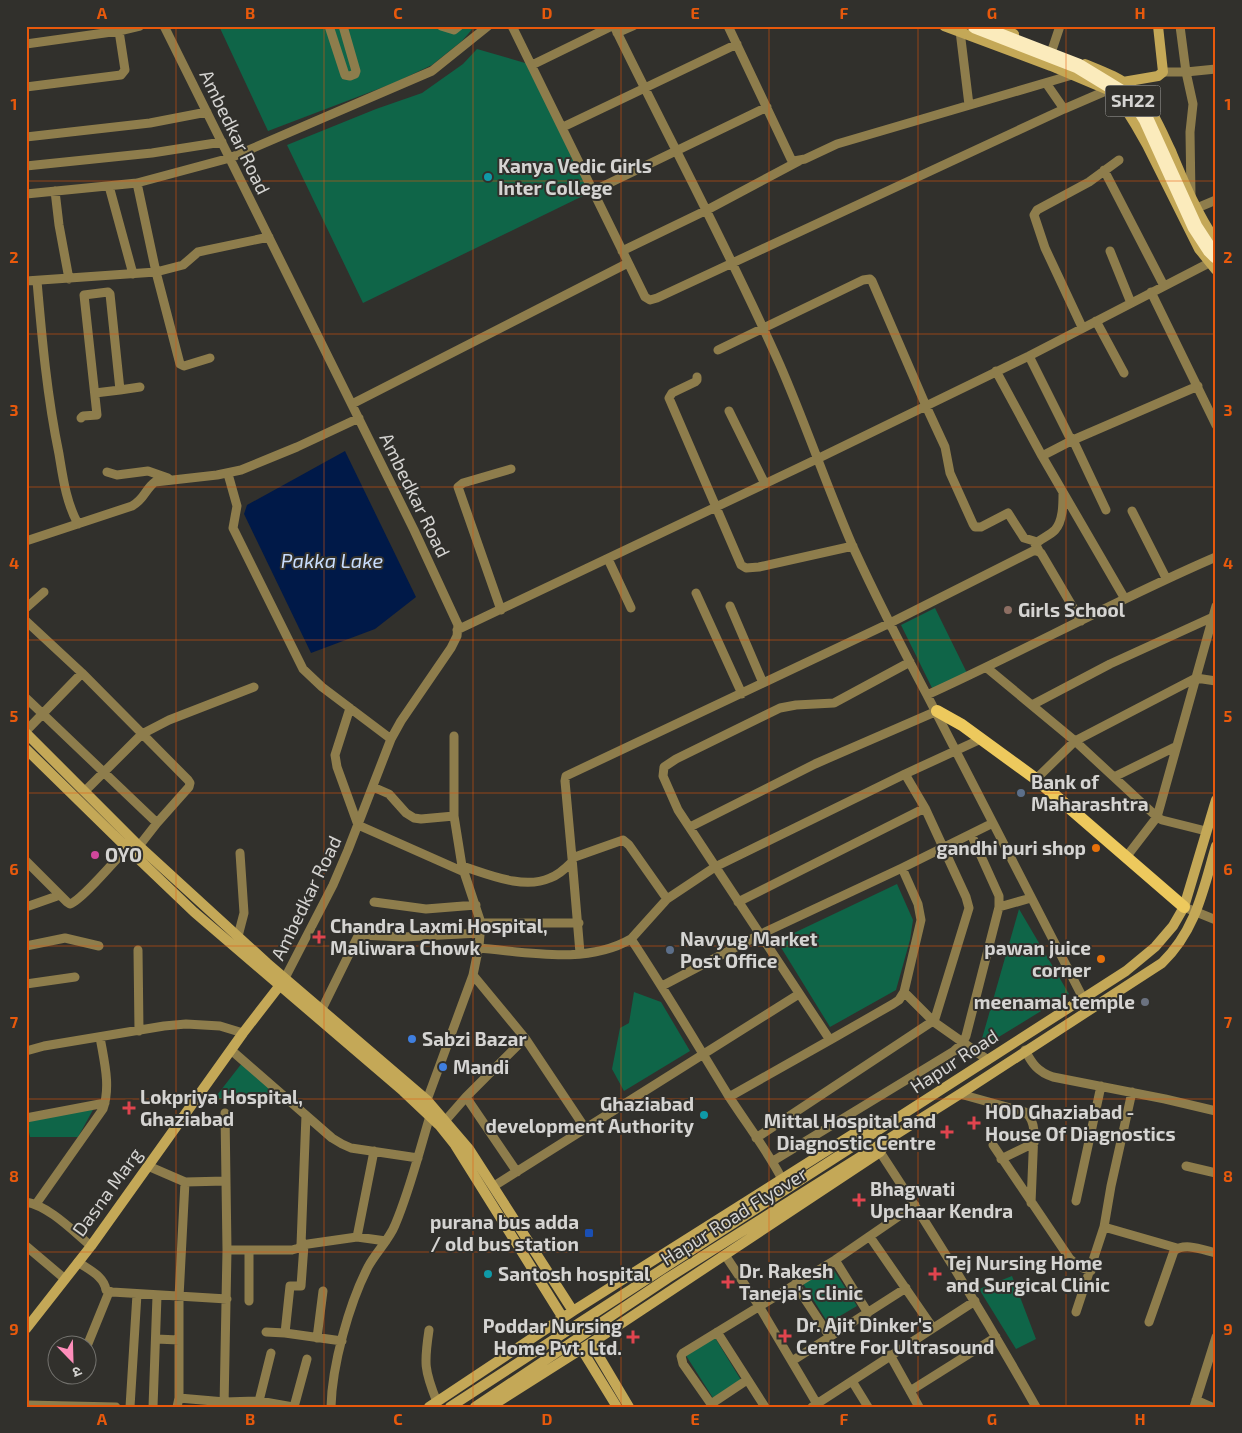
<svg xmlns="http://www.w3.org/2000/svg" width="1242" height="1433" font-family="'Exo 2','Noto Sans Devanagari',sans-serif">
<rect width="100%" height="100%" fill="#31302c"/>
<path fill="#0f6548" d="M219,26h256l-13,15 -30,24 -38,18 -126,48z
M477,49l55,16 61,126 -230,112 -76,-158 89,-36 46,-16 41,-29z
M935,608l32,65 -34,17 -32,-65z
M897,884l16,36 -3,20 -14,50 -66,37 -53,-86z
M1019,909l50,85 -90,55z
M634,992l27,10 29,49 -66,40 -12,-22 8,-41 9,-5z
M242,1063l40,37 -68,-1z
M94,1108l-16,29h-48l-3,-15z
M830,1264l27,42 -29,17 -26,-41z
M1012,1276l24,63 -20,10 -37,-60z
M714,1336l27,44 -28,18 -28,-44z"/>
<path fill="#001948" d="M345,451l71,146 -41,32 -64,24 -67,-139 3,-9z"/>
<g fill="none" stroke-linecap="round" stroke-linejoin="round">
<path stroke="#8e7d4c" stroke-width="9" d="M164,26l250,504 44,95 -1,11 -6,12 -50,73 -10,18 -43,111 -15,35 -48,93
M329,26l16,49 5,1 5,-2 1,-3 -13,-45
M441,26l13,4 5,-4
M512,26l133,271 5,3 7,-2 407,-189 44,-19
M614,26c55,113 115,224 166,339 26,60 47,122 73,182 23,50 48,99 74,148 97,-44 191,-96 289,-138
M728,26l63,133 3,2 11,-2 32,-15 235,-69
M1180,26l6,46 7,32 -3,28 1,64
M960,31l9,74
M617,33l16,-7
M26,44l93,-13 21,-5
M1052,50l8,-24
M532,65l80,-39
M1163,72h23l30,-3
M1046,83l18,26
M26,87l95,-12 4,-5 -6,-39
M563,127l174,-83
M26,137l124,-14 57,-11
M26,166l126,-13 70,-11
M1104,170l60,116
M137,183l19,89 24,92 4,2 26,-8
M109,186l24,88
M55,191l4,34 10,54
M593,191l174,-84
M26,194l111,-11 93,-25 202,-87 56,-45
M1197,208l19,-8
M622,251l85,-41 92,-49
M1110,251l21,52
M26,281l130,-9 27,-7 15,-13 71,-15
M37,281c5,58 10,115 22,173 4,24 7,48 19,70
M1151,292l65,133
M1096,321l28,52
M1082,327l-37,-79 -11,-33 3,-5 52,-28 30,-22
M718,350l145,-70 7,-1 2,2 54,125 19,41 5,26 23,51 2,3h6l27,-14 16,25 10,3 5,10
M1029,356l40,80 4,4 125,-54
M996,371l46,85 83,143
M697,377v3l-2,2 -23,11 -3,5 72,167 5,3 13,-1 94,-21
M120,390l20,-3
M352,404l276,-141
M729,411l36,73
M81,418l2,-2 14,-1 -13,-120 24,-3 2,2 10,96 -25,3
M1042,456l31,-16 33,70
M107,472l10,3 31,-4 20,7
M228,474l9,32 -4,22 70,141 19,18 69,52
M1132,511l34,67
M26,541l106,-35c13,-7 13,-17 23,-24l62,-7 24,-5 56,-23 62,-29
M1035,544c6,-5 15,-9 20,-14 8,-9 8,-25 8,-36
M608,559l23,49
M696,593l46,101
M730,606l33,77
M26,608l18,-16
M501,610l-43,-123 5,-4 48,-14
M26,621l56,52
M457,630l360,-171 212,-103 180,-93
M910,662l-76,41 -38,2 -16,3 -104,51 -12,8 -1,9 15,34 152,230 63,-36 6,-4 5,-8 17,-72 -3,-16 -16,-36 91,-45 -66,-128
M987,668l88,73 82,76 5,3 44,11
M26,698l131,125
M1032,705l78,-41 103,-47
M350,708l-15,47 2,12 21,58 106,47
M26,731l56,-58 106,107 2,3 -1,4 -32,36 -18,23
M905,774l20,34 41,89 3,11 -35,114
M1114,777l61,-30
M1036,779l39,-38 121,-63 20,3
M373,787l16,7 17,19 8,5 7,1 33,-3
M85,791l57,-57 27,-14 85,-33
M993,823l91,177
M690,827l125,-63 122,-53
M1127,856l30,-39 59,-211
M572,858l-7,-77 1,-5 324,-153 143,-72h4l4,2 40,68
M26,861l41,41 3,2c12,-4 46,-45 57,-56
M462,866c26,8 61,24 88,12 9,-3 16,-10 22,-16
M374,902l52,7 50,-4
M738,902l187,-94
M26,907l34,-12
M999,907l32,-9
M1184,907l32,13
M481,923h98
M238,936l6,-23 -4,-60
M26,946l39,-8 34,8
M479,948c49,4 107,17 152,-9
M138,950l1,81
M580,953l-8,-95 51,-18 6,5 38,54
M473,975l52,63 60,90
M26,984l49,-7
M662,986l97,-51 143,-67
M904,992l30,30 54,38
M322,1009l35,-71 3,-3 44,2 76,-4
M231,1050l101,88 10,6 9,4 67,10
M1025,1050c7,14 13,22 28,27l112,22 51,12
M26,1051l18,-5 120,-20 22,-2 34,2 23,7
M960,1094l65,18c6,5 8,10 9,19l-3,72
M466,1097l51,75
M729,1097l101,-57
M427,1100l46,-125 6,-29 2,-23 -19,-57 -8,-50v-80
M26,1118l79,-15
M445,1121l21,-24 59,-59
M756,1138l177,-117
M993,1145l77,114 8,7 13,5
M880,1152c55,83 107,168 156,255
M1001,1159l33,-16
M773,1161l181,-110 8,-7 4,-8 33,-129v-11l-28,-62
M148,1166l37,16 41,-1
M1186,1166l30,7
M782,1179c-15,-29 -36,-56 -54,-84 -32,-52 -63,-105 -97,-156l36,-40 48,-32 190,-93 76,-35
M494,1186l305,-192
M1076,1201l25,-115
M26,1202c23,4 47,29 65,44
M36,1204l67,-95c8,-23 1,-48 -3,-72
M1104,1227l73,21
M357,1237l17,-86
M870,1237l63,91
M301,1245l56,-8 29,4
M304,1245l-3,41h-11l-5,47 57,8
M26,1246l39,33
M227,1250h65l7,-2 2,-3 5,-130
M725,1255l34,51 58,98
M835,1260l33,53
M78,1262c11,8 26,14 28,28l6,2 115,7
M795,1284l35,53
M249,1301v-51
M1076,1312l28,-85 7,-41 21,-94
M1149,1322l25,-71c11,-9 29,-1 42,2
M429,1330c-5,33 -5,40 8,72
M266,1332l19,1
M717,1332l48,75
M317,1338l6,-47
M156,1339l23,1
M87,1346l22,-54
M890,1355l29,52
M792,1361l114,-73
M747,1380l-36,24 -28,-40 -2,-8 2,-3 152,-93 80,-55
M852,1381l16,26
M910,1391l86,-54
M179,1398v-101l6,-115
M1196,1400l16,7
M259,1401l12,-48
M26,1405l90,2
M130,1407l7,-113
M153,1407l4,-111
M177,1407l2,-9 46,4 34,-1 34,6
M224,1407l3,-157 -2,-137
M294,1407l13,-48
M331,1407c1,-42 18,-103 37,-140 8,-15 21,-27 27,-42 15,-35 24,-73 35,-109
M812,1407l163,-106
M1194,1407l22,-70"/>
<path stroke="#c4a857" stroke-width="10" d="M944,26l107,40 57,24 14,13 13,21 12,21 52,104 17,21
M997,26l17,8
M1085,64c17,7 34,13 48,25 18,16 28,41 38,62 13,31 26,63 45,90
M1123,82l35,-6 5,-4 -5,-46
M26,733l113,113 128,117 160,137 42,49 104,162
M26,749l101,99 67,64 209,179 36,34 16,20 108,173
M26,1329l65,-83 152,-213 41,-53
M591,1343l38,64
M582,1350l35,57
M429,1407l144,-96 285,-180 19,-4
M450,1407l234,-152 442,-284 29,-24 18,-21 11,-19 32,-107
M475,1407l193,-129 292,-184 202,-131c34,-33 41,-73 54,-117
M490,1407l123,-78 267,-177 7,-11"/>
<path stroke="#edc95d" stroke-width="12" d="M937,711l25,14 74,54 148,128"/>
<path stroke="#fbebbc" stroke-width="15" d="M975,26l103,40 51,31 9,9 8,13 49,108 15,23 6,6"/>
</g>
<path fill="none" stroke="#e8590c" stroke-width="1" stroke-opacity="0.55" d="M176,26v1381M324,26v1381M473,26v1381M621,26v1381M769,26v1381M918,26v1381M1066,26v1381M26,181h1190M26,334h1190M26,487h1190M26,640h1190M26,793h1190M26,946h1190M26,1099h1190M26,1252h1190"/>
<g fill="#0f9aa8" stroke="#31302c" stroke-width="2">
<circle cx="488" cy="177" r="5"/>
<circle cx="704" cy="1115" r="5"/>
<circle cx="488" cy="1274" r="5"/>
</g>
<circle fill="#8d6e63" stroke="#31302c" stroke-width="2" cx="1008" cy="610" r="5"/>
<g fill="#5c6f8a" stroke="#31302c" stroke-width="2">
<circle cx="1021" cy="793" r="5"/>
<circle cx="670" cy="950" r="5"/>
</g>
<g fill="#e8710a" stroke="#31302c" stroke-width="2">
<circle cx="1096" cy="848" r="5"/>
<circle cx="1101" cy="959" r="5"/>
</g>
<circle fill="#d1479c" stroke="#31302c" stroke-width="2" cx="95" cy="855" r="5"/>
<g fill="#e0444e" stroke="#31302c" stroke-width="2">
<path d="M316.5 929.5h5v5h5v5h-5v5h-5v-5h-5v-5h5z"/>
<path d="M126.5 1100.5h5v5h5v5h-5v5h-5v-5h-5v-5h5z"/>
<path d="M971.5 1115.5h5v5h5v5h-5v5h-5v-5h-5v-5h5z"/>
<path d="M944.5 1124.5h5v5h5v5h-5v5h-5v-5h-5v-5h5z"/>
<path d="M856.5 1192.5h5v5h5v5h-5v5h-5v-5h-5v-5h5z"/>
<path d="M932.5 1266.5h5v5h5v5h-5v5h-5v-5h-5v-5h5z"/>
<path d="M725.5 1274.5h5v5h5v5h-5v5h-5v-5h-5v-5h5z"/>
<path d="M782.5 1328.5h5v5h5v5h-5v5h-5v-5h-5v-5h5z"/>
<path d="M630.5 1329.5h5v5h5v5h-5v5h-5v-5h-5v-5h5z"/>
</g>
<circle fill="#6b7280" stroke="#31302c" stroke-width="2" cx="1145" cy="1002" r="5"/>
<g fill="#3f7fe0" stroke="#31302c" stroke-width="2">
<circle cx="412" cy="1039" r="5"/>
<circle cx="443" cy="1067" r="5"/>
</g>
<rect fill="#1a4fb4" stroke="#31302c" stroke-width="2" x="584" y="1228" width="10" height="10" rx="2.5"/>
<g text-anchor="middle" stroke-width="4" stroke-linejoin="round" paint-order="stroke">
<rect fill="#31302c" stroke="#a4a3a0" stroke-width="1" x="1105.5" y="85.5" width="55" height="31" rx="4"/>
<g font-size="18" font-weight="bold" fill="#d5d4d2">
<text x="1133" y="107">SH22</text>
</g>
<g font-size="19" fill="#d5d4d2" stroke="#31302c">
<text transform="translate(235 132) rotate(64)" y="7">Ambedkar Road</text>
<text transform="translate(415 495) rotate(64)" y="7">Ambedkar Road</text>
<text transform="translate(306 898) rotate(-64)" y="7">Ambedkar Road</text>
<text transform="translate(954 1061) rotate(-33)" y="7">Hapur Road</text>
<text transform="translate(107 1192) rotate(-54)" y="7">Dasna Marg</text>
<text transform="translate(734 1216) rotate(-32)" y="7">Hapur Road Flyover</text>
</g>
<g font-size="19" font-weight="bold" fill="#d5d4d2" stroke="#31302c" text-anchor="start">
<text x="498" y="173">Kanya Vedic Girls<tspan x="498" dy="22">Inter College</tspan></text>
<text x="1018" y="617">Girls School</text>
<text x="1031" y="789">Bank of<tspan x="1031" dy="22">Maharashtra</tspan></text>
<text x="1086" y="855" text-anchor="end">gandhi puri shop</text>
<text x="105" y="862">OYO</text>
<text x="330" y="933">Chandra Laxmi Hospital,<tspan x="330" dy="22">Maliwara Chowk</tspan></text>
<text x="680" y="946">Navyug Market<tspan x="680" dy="22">Post Office</tspan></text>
<text x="1091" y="955" text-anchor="end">pawan juice<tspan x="1091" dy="22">corner</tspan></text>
<text x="1135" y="1009" text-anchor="end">meenamal temple</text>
<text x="422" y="1046">Sabzi Bazar</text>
<text x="453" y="1074">Mandi</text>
<text x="140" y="1104">Lokpriya Hospital,<tspan x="140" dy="22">Ghaziabad</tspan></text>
<text x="694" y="1111" text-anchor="end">Ghaziabad<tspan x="694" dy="22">development Authority</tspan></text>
<text x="985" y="1119">HOD Ghaziabad -<tspan x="985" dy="22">House Of Diagnostics</tspan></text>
<text x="936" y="1128" text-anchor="end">Mittal Hospital and<tspan x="936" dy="22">Diagnostic Centre</tspan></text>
<text x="870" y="1196">Bhagwati<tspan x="870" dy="22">Upchaar Kendra</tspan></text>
<text x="579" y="1229" text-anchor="end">purana bus adda<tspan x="579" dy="22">/ old bus station</tspan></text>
<text x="946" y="1270">Tej Nursing Home<tspan x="946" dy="22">and Surgical Clinic</tspan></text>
<text x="739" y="1278">Dr. Rakesh<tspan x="739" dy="22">Taneja's clinic</tspan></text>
<text x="498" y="1281">Santosh hospital</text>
<text x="796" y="1332">Dr. Ajit Dinker's<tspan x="796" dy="22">Centre For Ultrasound</tspan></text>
<text x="622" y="1333" text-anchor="end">Poddar Nursing<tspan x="622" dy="22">Home Pvt. Ltd.</tspan></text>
</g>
<g font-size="20" font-style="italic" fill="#c8ddfd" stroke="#31302c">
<text x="332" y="568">Pakka Lake</text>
</g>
</g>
<rect width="1242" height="1433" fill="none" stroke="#31302c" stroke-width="55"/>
<g transform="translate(72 1360) rotate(157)"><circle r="24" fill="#31302c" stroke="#73726e"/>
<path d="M0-4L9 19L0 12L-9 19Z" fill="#fe8ebb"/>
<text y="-8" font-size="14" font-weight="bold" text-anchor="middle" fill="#d5d4d2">उ</text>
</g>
<rect x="28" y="28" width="1186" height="1378" fill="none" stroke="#e8590c" stroke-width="2"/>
<g font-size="16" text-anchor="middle" font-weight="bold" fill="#e8590c">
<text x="102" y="19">A</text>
<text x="250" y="19">B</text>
<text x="398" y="19">C</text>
<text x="547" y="19">D</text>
<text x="695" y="19">E</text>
<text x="844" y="19">F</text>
<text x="992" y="19">G</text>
<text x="1140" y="19">H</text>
<text x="14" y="110">1</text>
<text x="1228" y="110">1</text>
<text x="14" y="263">2</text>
<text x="1228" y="263">2</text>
<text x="14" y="416">3</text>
<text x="1228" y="416">3</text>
<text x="14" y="569">4</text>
<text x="1228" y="569">4</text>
<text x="14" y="722">5</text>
<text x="1228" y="722">5</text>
<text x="14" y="875">6</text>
<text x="1228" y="875">6</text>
<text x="14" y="1028">7</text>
<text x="1228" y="1028">7</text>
<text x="14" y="1182">8</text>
<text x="1228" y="1182">8</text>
<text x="14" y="1335">9</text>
<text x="1228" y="1335">9</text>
<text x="102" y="1425">A</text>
<text x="250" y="1425">B</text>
<text x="398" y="1425">C</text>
<text x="547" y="1425">D</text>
<text x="695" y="1425">E</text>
<text x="844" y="1425">F</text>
<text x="992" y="1425">G</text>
<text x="1140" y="1425">H</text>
</g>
</svg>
